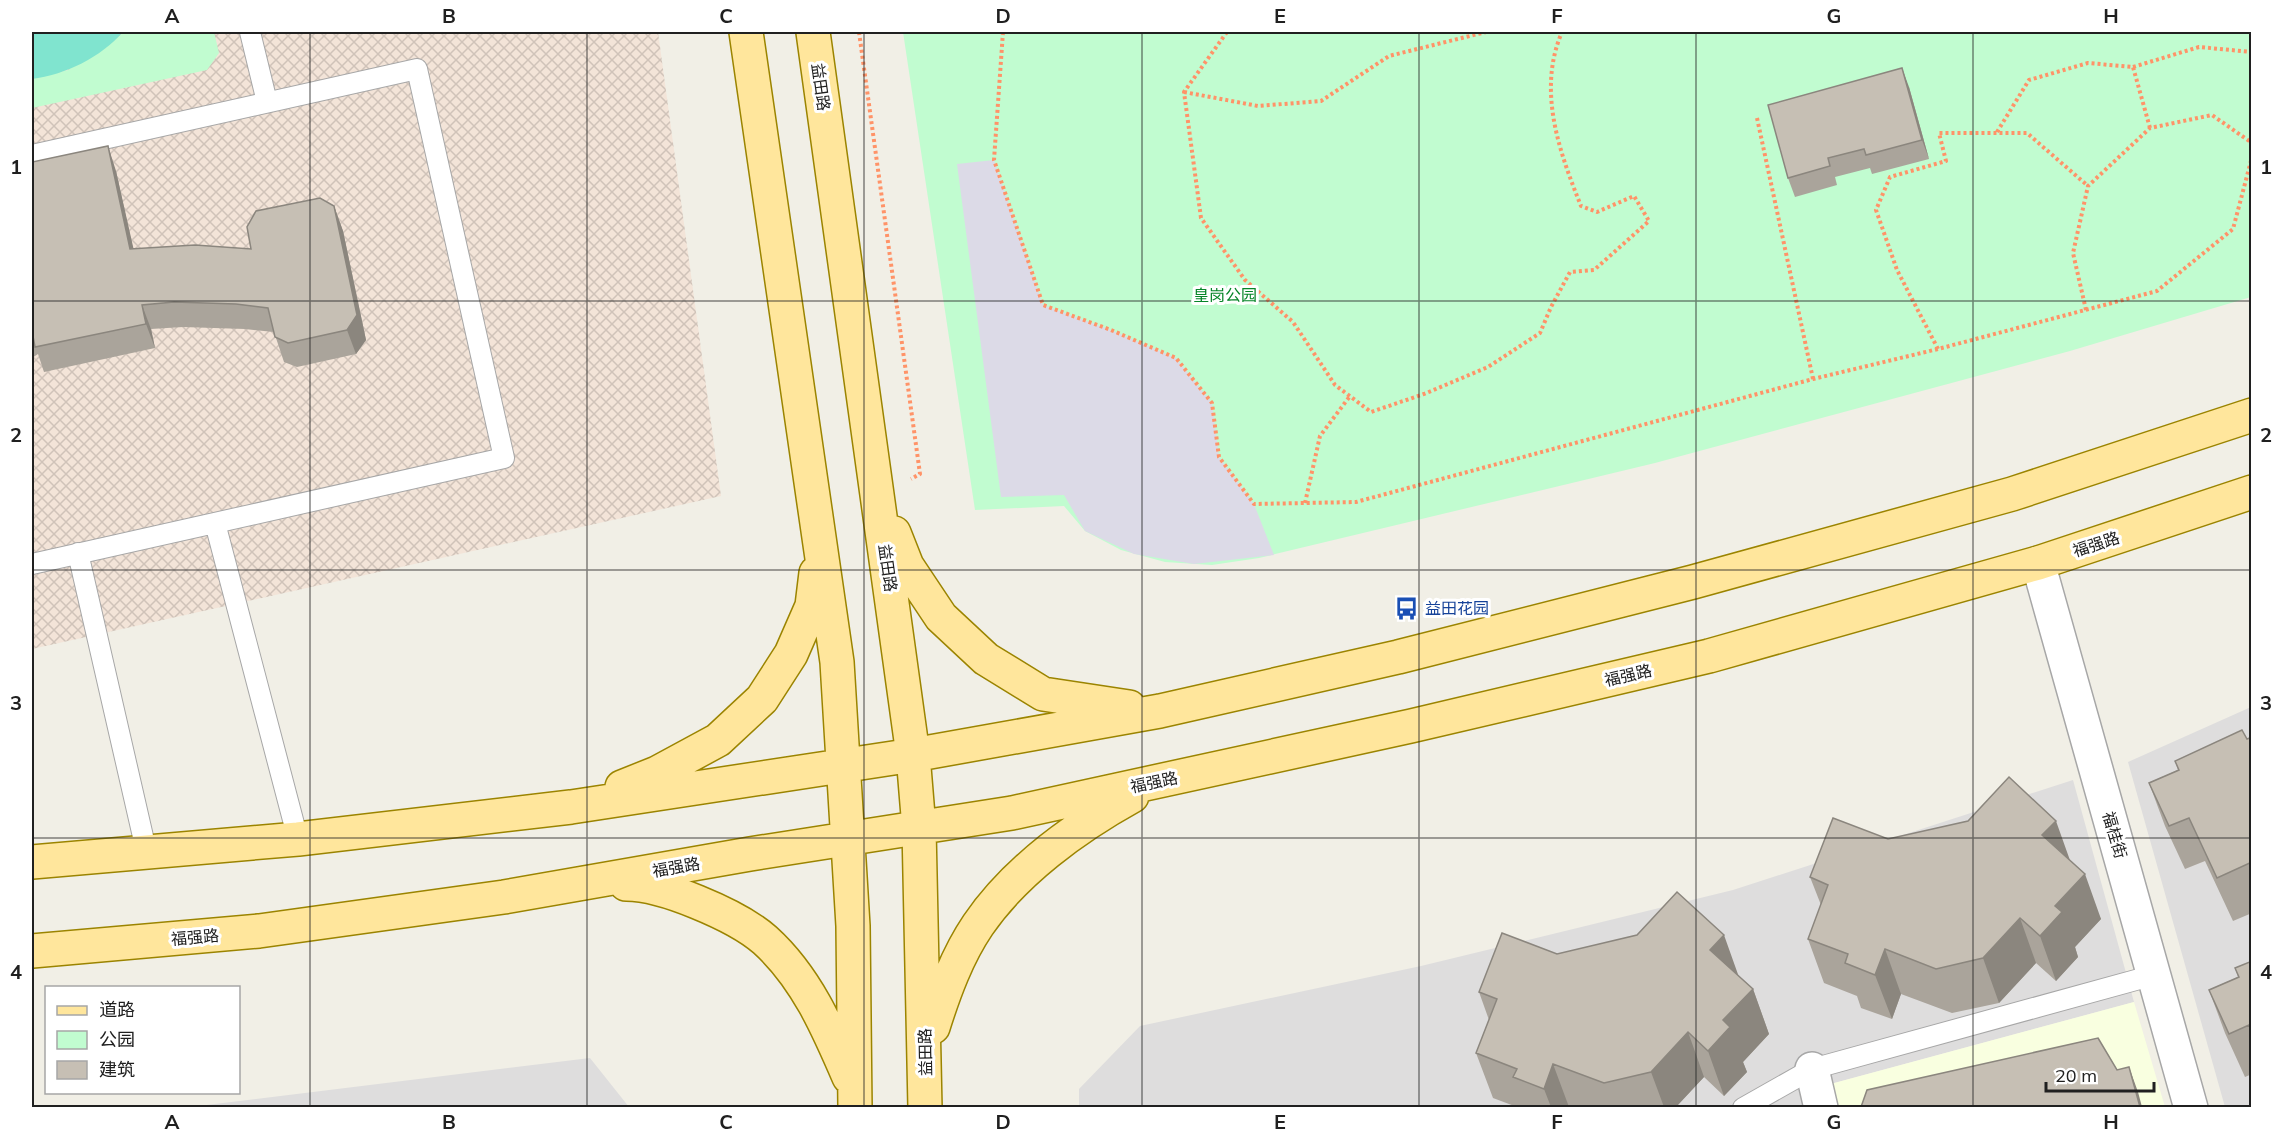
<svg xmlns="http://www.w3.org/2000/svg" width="2283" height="1139" font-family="Mulish,'Noto Sans SC',sans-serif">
<defs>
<pattern id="military-cross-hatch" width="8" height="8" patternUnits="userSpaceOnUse" patternTransform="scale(1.5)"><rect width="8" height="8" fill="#f3e4d8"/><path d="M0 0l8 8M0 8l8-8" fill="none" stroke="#d0c3b9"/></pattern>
</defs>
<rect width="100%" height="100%" fill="#f1efe6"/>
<path fill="#dedddd" d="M2251,707v400h-26l-97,-345z
M2073,780l61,222 -333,90 3,15 -725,1v-19l61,-63 281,-60 312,-76z
M590,1058l39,49h-439z"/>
<path fill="#f9ffe0" d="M2134,1002l31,105 -361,1 -3,-16z"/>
<path fill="url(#military-cross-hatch)" d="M32,32h626l63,464 -689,153z"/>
<path fill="#c1fcd0" d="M123,32h91l5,21 -12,17 -175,38v-29l36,-9 50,-33z
M903,32h1348v265l-181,54 -415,112 -396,95 -47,7 -47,-3 -44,-12 -36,-19 -21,-25 -89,4z"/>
<path fill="#80e4cf" d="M32,32h91c-22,25 -58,43 -91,47z"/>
<path fill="#dcdae7" d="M994,160l49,145 68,25 65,28 36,45 7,54 35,47 20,51 -80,9 -60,-10 -49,-23 -21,-36 -63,2 -44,-333z"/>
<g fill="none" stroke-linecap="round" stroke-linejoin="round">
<defs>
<path id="lane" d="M250,32l17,70
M32,155l385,-86 87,389 -472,106
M215,523l83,316
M78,553l69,301
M1743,1108l69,-39 342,-94"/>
<path id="street" d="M2038,563l153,545
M1812,1069l9,39"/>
<path id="primary" d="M746,32l91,630 16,264 2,182
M813,32l100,723 6,73 6,280
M894,533l13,33 34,51 45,42 57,35 86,13
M622,787l35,-14 61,-33 44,-41 29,-45 21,-48 4,-33
M32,862l266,-23 273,-32 342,-52 247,-44 238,-54 295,-75 319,-88 240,-79
M626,884c24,0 49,9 71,18 22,9 51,23 68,38 41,37 63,88 84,137
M32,951l227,-20 245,-34 246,-43 262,-41 399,-87 298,-70 329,-93 214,-71
M933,1027c11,-35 24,-71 45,-102 37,-54 98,-98 154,-129"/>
</defs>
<use href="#lane" stroke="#a7a7a7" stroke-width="22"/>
<use href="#street" stroke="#a7a7a7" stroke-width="36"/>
<use href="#primary" stroke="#9b8400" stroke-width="36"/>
<path stroke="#ff9368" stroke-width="4" stroke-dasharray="3 3" stroke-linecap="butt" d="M859,32l61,442 -9,5
M1003,32l-9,128 49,145 68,25 65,28 36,45 7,54 35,47 102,-2 457,-123 125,-30 219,-58 76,-62 19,-72
M1227,32l-43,60 17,126 44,62 48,42 42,63 36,27 53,-18 64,-27 52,-34 11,-26 19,-35 24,-2 55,-49 -15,-25 -37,16 -16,-6c-22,-55 -44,-116 -19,-174
M2133,67l66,-20 53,5
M1184,92l74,14 63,-5 68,-45 97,-24
M1757,118l56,261
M1997,132l32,-52 59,-17 45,4 17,61
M2086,310l-13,-57 15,-67 62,-58 62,-13 40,28
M1938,349l-41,-79 -21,-60 14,-33 56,-16 -7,-28h88l61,53
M1305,503l15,-67 30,-40"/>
<use href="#lane" stroke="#fff" stroke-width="20"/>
<use href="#street" stroke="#fff" stroke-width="33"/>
<use href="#primary" stroke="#ffe69c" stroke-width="33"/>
</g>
<path fill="#aaa49b" d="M1909,87l20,72 -57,15 -2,-6 -35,9 2,8 -42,12 -7,-19z
M32,162l84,9 17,78h118l83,-43 9,25 23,109 -10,14 -59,13 -13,-5 -10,-30 -29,-3 -62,-2 -32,2 4,19 -111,24 -6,-18 -6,4z
M2252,737v176l-19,8 -28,-60 -20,8 -20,-43 -16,-43 29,-13 -3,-9z
M1888,839l182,22 31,58 -26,28 3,10 -22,24 -20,-18 -37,40 -47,10 -51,-19 -9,25 -31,-11 -4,-12 -33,-13 -16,-44 13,-34 -11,-28z
M1557,954l182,22 14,13 16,45 -26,28 4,10 -23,24 -20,-19 -28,30h-159l-24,-9 -17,-45 13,-33 -10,-28z
M2252,961v113l-7,3 -20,-44 -16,-43 29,-13 -3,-9z"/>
<path fill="#8b867e" d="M1902,68l7,19 20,72 -7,-19z
M108,146l8,25 23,102 -9,-24z
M334,206l9,25 23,109 -10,14 -9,-24z
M142,305l9,24 4,19 -9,-24z
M2056,821l16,45 -30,-31z
M2085,874l16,45 -26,28 3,10 -22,24 -16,-45 15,-30z
M2020,918l16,45 -37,40 -16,-45z
M1724,935l16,45 -30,-30z
M1885,949l16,45 -9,25 -17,-44z
M1753,989l16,45 -26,28 4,10 -23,24 -16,-45 15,-31z
M1688,1032l16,45 -28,30h-12l-13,-35z
M1553,1064l16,43h-18l-7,-18z
M2129,1067l9,25 4,15h-2z"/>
<path fill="#c6bfb4" stroke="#8b867e" stroke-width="1.5" d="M1902,68l20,72 -56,15 -2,-6 -36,9 2,8 -42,12 -20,-73z
M108,146l22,103 65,-4 56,4 -4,-22 9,-16 64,-13 14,8 23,109 -10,15 -59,13 -13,-6 -7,-29 -32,-4 -62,-2 -32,3 4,19 -111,23 -3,-16v-169z
M2242,730l5,9 5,-2v125l-35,16 -28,-60 -20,8 -20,-43 30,-13 -4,-9z
M2009,777l47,44 -14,14 43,39 -30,32 7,6 -22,24 -20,-18 -37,40 -47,11 -51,-20 -10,26 -30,-12 3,-9 -40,-15 20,-54 -18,-8 23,-59 55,21 80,-18z
M1677,892l47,43 -14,15 43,39 -30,31 7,7 -22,24 -20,-19 -37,40 -47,11 -51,-19 -9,25 -31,-12 4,-8 -41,-16 21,-54 -18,-7 23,-59 55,21 80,-19z
M2252,961v69l-3,-5 -20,9 -20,-44 30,-13 -4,-9z
M2098,1038l19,32 12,-3 11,40h-279l6,-17z"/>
<path fill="none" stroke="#202020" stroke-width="1.5" stroke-opacity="0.55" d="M310,32v1076M587,32v1076M864,32v1076M1142,32v1076M1419,32v1076M1696,32v1076M1973,32v1076M32,301h2220M32,570h2220M32,838h2220"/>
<defs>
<symbol id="bus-bare" viewBox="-9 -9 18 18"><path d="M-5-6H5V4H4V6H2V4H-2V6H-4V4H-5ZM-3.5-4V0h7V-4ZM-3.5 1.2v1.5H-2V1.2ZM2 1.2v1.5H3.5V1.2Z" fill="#1a4fb4" stroke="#fff" stroke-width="2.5" paint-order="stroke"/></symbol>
</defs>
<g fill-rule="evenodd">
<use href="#bus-bare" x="1390" y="592" width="33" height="33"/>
</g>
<g text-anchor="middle" stroke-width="6" stroke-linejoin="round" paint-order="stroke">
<g font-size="16" fill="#202020" stroke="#fff">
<text transform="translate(821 87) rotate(82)" y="6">益田路</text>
<text transform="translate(2096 544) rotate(-18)" y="6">福强路</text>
<text transform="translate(888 568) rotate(82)" y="6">益田路</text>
<text transform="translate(1628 675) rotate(-13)" y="6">福强路</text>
<text transform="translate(1154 782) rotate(-12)" y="6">福强路</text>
<text transform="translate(2115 835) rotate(74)" y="6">福桂街</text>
<text transform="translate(676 867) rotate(-10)" y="6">福强路</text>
<text transform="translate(195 937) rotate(-5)" y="6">福强路</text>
<text transform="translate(925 1052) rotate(-91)" y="6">益田路</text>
</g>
<g font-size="16" fill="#068527" stroke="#fff">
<text x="1225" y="301">皇岗公园</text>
</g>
<g font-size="16" fill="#164399" stroke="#fff" text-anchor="start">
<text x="1425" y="614">益田花园</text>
</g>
</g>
<rect width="2283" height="1139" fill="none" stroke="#ffffff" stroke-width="66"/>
<rect x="45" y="986" width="195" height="108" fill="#ffffff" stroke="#a6a6a6" stroke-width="1.5"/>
<rect x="57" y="1006" width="30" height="9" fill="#ffe69c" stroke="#a6a6a6" stroke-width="1.5"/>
<text x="99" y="1016" font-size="18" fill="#202020">道路</text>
<rect x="57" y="1031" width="30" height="18" fill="#c1fcd0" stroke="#a6a6a6" stroke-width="1.5"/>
<text x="99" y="1046" font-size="18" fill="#202020">公园</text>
<rect x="57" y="1061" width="30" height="18" fill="#c6bfb4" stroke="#a6a6a6" stroke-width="1.5"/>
<text x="99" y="1076" font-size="18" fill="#202020">建筑</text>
<path d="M2046 1082v9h108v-9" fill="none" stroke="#202020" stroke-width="3"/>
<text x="2055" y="1082" font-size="18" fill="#202020" stroke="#ffffff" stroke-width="4.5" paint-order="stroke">20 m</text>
<rect x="33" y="33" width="2217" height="1073" fill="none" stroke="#202020" stroke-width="2"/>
<g font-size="20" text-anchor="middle" font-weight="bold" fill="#202020">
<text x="172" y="23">A</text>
<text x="449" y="23">B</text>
<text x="726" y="23">C</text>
<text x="1003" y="23">D</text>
<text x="1280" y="23">E</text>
<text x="1557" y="23">F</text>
<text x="1834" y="23">G</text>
<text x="2111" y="23">H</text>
<text x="16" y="174">1</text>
<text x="2266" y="174">1</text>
<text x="16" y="442">2</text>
<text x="2266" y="442">2</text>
<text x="16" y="710">3</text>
<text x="2266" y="710">3</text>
<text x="16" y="979">4</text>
<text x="2266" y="979">4</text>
<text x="172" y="1129">A</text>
<text x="449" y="1129">B</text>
<text x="726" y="1129">C</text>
<text x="1003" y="1129">D</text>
<text x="1280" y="1129">E</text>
<text x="1557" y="1129">F</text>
<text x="1834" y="1129">G</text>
<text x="2111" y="1129">H</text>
</g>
</svg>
